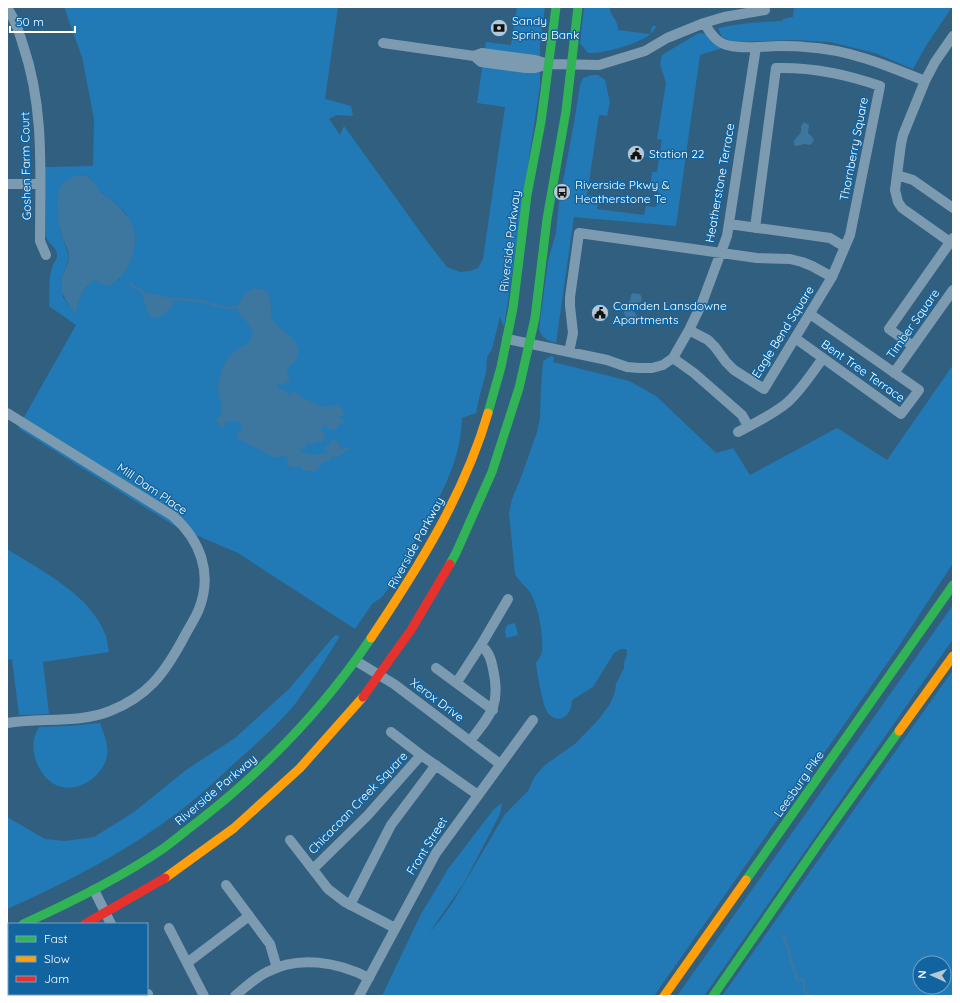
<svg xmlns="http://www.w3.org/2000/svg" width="960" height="1003" font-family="Quicksand,sans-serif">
<rect width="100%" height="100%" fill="#315f80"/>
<path fill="#217ab6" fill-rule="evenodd" d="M64,7h274l-13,92 26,7 2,10 -17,-1 -7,4 11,16 4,-9 85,118 18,23 13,5 10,-1 8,-3 5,-9 22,-152 -28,-4 9,-61 25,3 6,-38h28l-5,38v40l-36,242 -4,-10 -8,32 -5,8 -1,16 -6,21 -4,19 -14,5c-1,44 -23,81 -44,118 -9,15 -17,31 -25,46l-11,15 -10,7 -17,25 -117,-76 -63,-27 -157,-98 58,-103 -27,-19c1,-13 -1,-29 4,-41 2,-4 5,-7 4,-12 -2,-7 -10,-10 -12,-18v-68l48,-1 1,-47 -12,-62zM84,175l4,1 11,14 26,22 3,6 -8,60 -10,7 -8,-1 -4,-4 -4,-1 -8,8 -4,6 -7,20 -12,-16 -2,-15 8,-25 -9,-27 -2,-29v-5l14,-18z
M584,7h26c0,11 8,11 8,23l32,4 2,-7 1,-1h3c-3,16 -54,28 -68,27l-8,-10z
M794,7h158l-25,37 -14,25 -38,-16 -45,-11 -34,-2 -62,2 -12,-5 -4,-9c22,-5 42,-6 64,-7l1,-2 10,-2z
M699,33l10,1 13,14 -22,7 -24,171 -102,-9 -18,126c-10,-3 -14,-5 -17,-14l9,-68 8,-28 3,-30 15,-80 6,-38 3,-7 9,-3h6l7,5 5,22 -3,14 -8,-1 -12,80 10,2 1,2 -1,10 47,6 2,-9 10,1 3,-15 -9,-2 2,-18h5l5,-32 -5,-1 9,-56 -6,-19 2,-9z
M551,356l3,1 -1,5 76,19 27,15 60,57 17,-5 17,27 87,-47 50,32 66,-95v198l-58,89 -241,344h-272l38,-80 28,-47 46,-60 8,-6 -2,11 -36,69 -35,50 12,-14 14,-20 50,-85 23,-23 7,-15 10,-11 31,-22 23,-24 11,-15 5,-12 1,-8 8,-16v-5l3,-9 -1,-5h-5l-7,4 -21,34 -21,13c-1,8 -2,15 -10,18 -5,2 -11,-1 -14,-5 -5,-6 -11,-40 -12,-50 2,-3 5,-7 6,-11 2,-14 -4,-50 -13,-61 -5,-6 -10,-10 -14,-17l-6,-61 3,-14 8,-19 17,-48 3,-14 1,-30 2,-27z
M7,549c35,22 84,46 99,87 1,5 2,11 3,16l-66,10 6,52 -30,1 -7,-56 -5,1z
M953,605v34l-249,357h-27z
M515,623l3,12 -12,3 -1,-7 2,-6z
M335,635l5,1c-14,23 -29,46 -45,68 -17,21 -38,39 -58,57 -19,17 -37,35 -57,50 -53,40 -112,71 -173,98v-92l38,22 20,2 29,-4 40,-25 52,-42 49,-32 54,-49z
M953,670v326h-231zM920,963h24v24h-24z
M100,723c3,9 9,21 7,32 -3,22 -32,41 -53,29 -15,-9 -23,-29 -20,-45 1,-4 3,-8 5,-12l30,-1z"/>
<path fill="#3d769f" d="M804,122l5,3 -1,8 5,5 1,3 -4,4 -6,-1 -7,2 -3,-1v-4c4,-7 8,-5 7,-15z
M84,175c8,2 11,11 17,17 12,10 25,18 31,33 8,18 -1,44 -16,56 -3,2 -5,4 -8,5 -6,0 -9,-5 -14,-6l-8,7 -4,6 -7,21c-8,-14 -18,-21 -12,-39 2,-6 6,-12 6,-18 0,-7 -5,-14 -7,-21 -4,-12 -9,-43 2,-54 5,-5 13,-6 20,-7z
M254,288l12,2c2,4 5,9 5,14 1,5 -2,10 1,15 7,12 30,20 26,36 -1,6 -8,10 -11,14l2,9v3l-7,4 -4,-1v3l1,2h5l4,6 6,-4 11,8 19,8 14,-3 7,9 -2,3h-3v2l6,4 -7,2 -3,5 -8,1 -2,-6 -6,7h3l3,4 -3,6 -7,1 -2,2 -5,-1 -3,2 -1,4h-3l-2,1 3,3h5l4,2 17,-2 -5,-5 5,-4 1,-3 4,-1 5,2 1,7 14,-3 -11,7 -1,2 -7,2 -3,-1 -1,3 -8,4 -8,9 -14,-2 2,-5c-6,2 -8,4 -15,0l-1,-8 -6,-1 -6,2 -36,-19 -2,-3 1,-4 3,-1 1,-4 -4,-6 -13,1v5l-5,1 -1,-4 -3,-3c11,-10 3,-20 2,-32 0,-6 3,-16 5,-22 2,-5 6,-12 11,-15 9,-7 20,-8 18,-22l-6,-9 -6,-5 -3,-7 6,-14z
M144,292l27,6 2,1v7c-6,7 -11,12 -20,12 -8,-5 -6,-14 -11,-22z
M633,293l7,1 2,4 -1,4 -5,1 -3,2v5c3,5 6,6 3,12l-4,2c-6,-3 -10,-13 -8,-19l6,-4 1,-6z"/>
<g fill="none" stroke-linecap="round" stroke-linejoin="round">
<path stroke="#3d769f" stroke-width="2.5" d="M130,284l16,10
M170,299l25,1 32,8 10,-1
M783,935l6,17 2,9 2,5v3l3,3v7l8,1v10l5,6"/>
<path stroke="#7d9bb0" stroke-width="10" d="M7,8c8,11 12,24 16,37 22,64 17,129 17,196l6,14
M704,23c7,11 13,21 27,23 16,3 33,0 49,0 8,0 16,0 25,1 42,2 81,18 120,34
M383,43l91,13 8,-3 53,7 14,4 50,1 46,-14 22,-13 37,-15 20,-6 41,-7
M474,56l7,6 45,6h9l14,-4
M897,175l16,5 40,28
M7,184h33
M729,224l101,14 15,9
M950,242l-48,-34 -4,-6 -3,-12 6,-46 2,-9 22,-54 10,-19 18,-26
M689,330l19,10 7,7 11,15 8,8 30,19 68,-112 18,-42 30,-149c-34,-12 -68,-19 -104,-18l-21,160
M795,338l106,76 18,-24 -109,-76
M507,339l100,21 20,7 12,1h13l11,-3 10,-7 16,-28 13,-27 25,-67 29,-189
M913,346l-24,-17 64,-91
M569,352l4,-19 -3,-27v-9l9,-64 178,25 33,1 12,3 10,4 20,11
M673,358l21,15 48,42 6,11
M894,373l59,-83
M7,413l166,103c27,24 40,57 26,93 -4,10 -11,20 -16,30 -19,35 -35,57 -73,72 -32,13 -70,6 -103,12
M738,432c17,-9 36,-18 50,-30 14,-13 24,-29 35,-44
M356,661l38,23 106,80
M436,668l57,42
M457,682l24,-37 27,-46
M391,732l30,23 57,40
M470,741c21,-27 31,-36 23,-72 -2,-10 -4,-17 -12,-24
M290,840l38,49 17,13 50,26
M313,869l54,-53 54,-61
M226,885l44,59 7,24
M94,890l17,34
M350,905l41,-80 45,-60
M169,928l35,68
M187,963l62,-47
M93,994l1,2
M144,996l4,-2
M235,996c10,-9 20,-18 32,-24 32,-17 71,-10 102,6
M359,996l77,-143 97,-133"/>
<path stroke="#30b455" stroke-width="9" d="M488,413l13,-46 12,-59 14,-113 14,-73 15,-115
M450,564l6,-11 36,-81 27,-84 16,-70 12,-99 19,-108 12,-104
M746,880l207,-295
M23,924c49,-22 97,-46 141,-76 12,-9 24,-19 36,-28 66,-52 124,-112 171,-182
M713,996l108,-156 78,-109"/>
<path stroke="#ff9f0a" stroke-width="9" d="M371,638c47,-70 93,-143 117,-225
M899,731l54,-75
M165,878l69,-50 66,-60 63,-71
M664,996l82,-116"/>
<path stroke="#e5322d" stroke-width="9" d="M363,697l48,-67 39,-66
M85,924l80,-46
M7,931h2
M7,961l2,-1"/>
</g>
<defs>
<symbol id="bank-disc" viewBox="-11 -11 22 22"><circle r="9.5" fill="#b7c7d3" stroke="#1164a0"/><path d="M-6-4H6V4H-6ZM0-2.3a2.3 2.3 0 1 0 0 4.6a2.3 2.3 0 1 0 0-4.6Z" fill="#111"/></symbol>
<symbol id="civic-disc" viewBox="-11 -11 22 22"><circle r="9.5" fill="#b7c7d3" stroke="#1164a0"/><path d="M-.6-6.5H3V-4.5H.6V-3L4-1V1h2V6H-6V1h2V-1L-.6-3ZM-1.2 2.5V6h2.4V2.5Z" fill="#111"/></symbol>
<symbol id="bus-disc" viewBox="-11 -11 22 22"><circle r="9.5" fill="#b7c7d3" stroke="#1164a0"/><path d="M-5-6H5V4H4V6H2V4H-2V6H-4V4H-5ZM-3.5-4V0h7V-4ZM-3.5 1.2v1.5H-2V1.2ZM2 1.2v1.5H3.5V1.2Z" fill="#111"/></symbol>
</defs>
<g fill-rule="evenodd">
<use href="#bank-disc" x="489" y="18" width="20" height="20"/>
<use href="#civic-disc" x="626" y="144" width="20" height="20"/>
<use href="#bus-disc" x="552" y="182" width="20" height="20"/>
<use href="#civic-disc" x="590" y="303" width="20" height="20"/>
</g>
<g text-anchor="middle" stroke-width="3" stroke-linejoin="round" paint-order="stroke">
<g font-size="12" fill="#fff" stroke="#1164a0" text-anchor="start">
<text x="512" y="25">Sandy<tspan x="512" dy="14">Spring Bank</tspan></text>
<text x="649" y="158">Station 22</text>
<text x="575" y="189">Riverside Pkwy &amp;<tspan x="575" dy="14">Heatherstone Te</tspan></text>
<text x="613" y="310">Camden Lansdowne<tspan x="613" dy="14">Apartments</tspan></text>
</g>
<g font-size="12" fill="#fff" stroke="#1164a0">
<text transform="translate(854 149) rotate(-79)" y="4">Thornberry Square</text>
<text transform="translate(26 166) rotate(-91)" y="4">Goshen Farm Court</text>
<text transform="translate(720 183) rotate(-80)" y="4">Heatherstone Terrace</text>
<text transform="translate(510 241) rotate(-83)" y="4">Riverside Parkway</text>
<text transform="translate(913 324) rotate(-55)" y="4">Timber Square</text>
<text transform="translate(783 332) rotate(-58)" y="4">Eagle Bend Square</text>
<text transform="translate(863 371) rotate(35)" y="4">Bent Tree Terrace</text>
<text transform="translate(152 489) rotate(34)" y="4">Mill Dam Place</text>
<text transform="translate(416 543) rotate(-61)" y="4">Riverside Parkway</text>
<text transform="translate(437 700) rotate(37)" y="4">Xerox Drive</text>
<text transform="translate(799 784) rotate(-55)" y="4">Leesburg Pike</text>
<text transform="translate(216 790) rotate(-40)" y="4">Riverside Parkway</text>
<text transform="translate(358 803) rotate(-46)" y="4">Chicacoan Creek Square</text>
<text transform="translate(427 846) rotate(-58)" y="4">Front Street</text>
</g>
</g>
<rect width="960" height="1003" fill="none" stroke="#ffffff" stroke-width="16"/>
<rect x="8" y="923" width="140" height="72" fill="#1164a0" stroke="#70a2c6"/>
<rect x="16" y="936" width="20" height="6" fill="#30b455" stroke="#70a2c6"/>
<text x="44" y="943" font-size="12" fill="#ffffff">Fast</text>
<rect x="16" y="956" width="20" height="6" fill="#ff9f0a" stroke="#70a2c6"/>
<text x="44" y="963" font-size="12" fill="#ffffff">Slow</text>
<rect x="16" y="976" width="20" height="6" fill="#e5322d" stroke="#70a2c6"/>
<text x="44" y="983" font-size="12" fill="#ffffff">Jam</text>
<g transform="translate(932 975) rotate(273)"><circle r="19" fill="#1164a0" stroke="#70a2c6"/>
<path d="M0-3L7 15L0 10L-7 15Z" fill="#b7c7d3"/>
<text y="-6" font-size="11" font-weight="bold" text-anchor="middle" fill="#ffffff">N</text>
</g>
<path d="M10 26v6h65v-6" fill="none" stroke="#ffffff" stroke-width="2"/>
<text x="16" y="26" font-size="12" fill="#ffffff" stroke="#1164a0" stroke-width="3" paint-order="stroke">50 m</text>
</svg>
